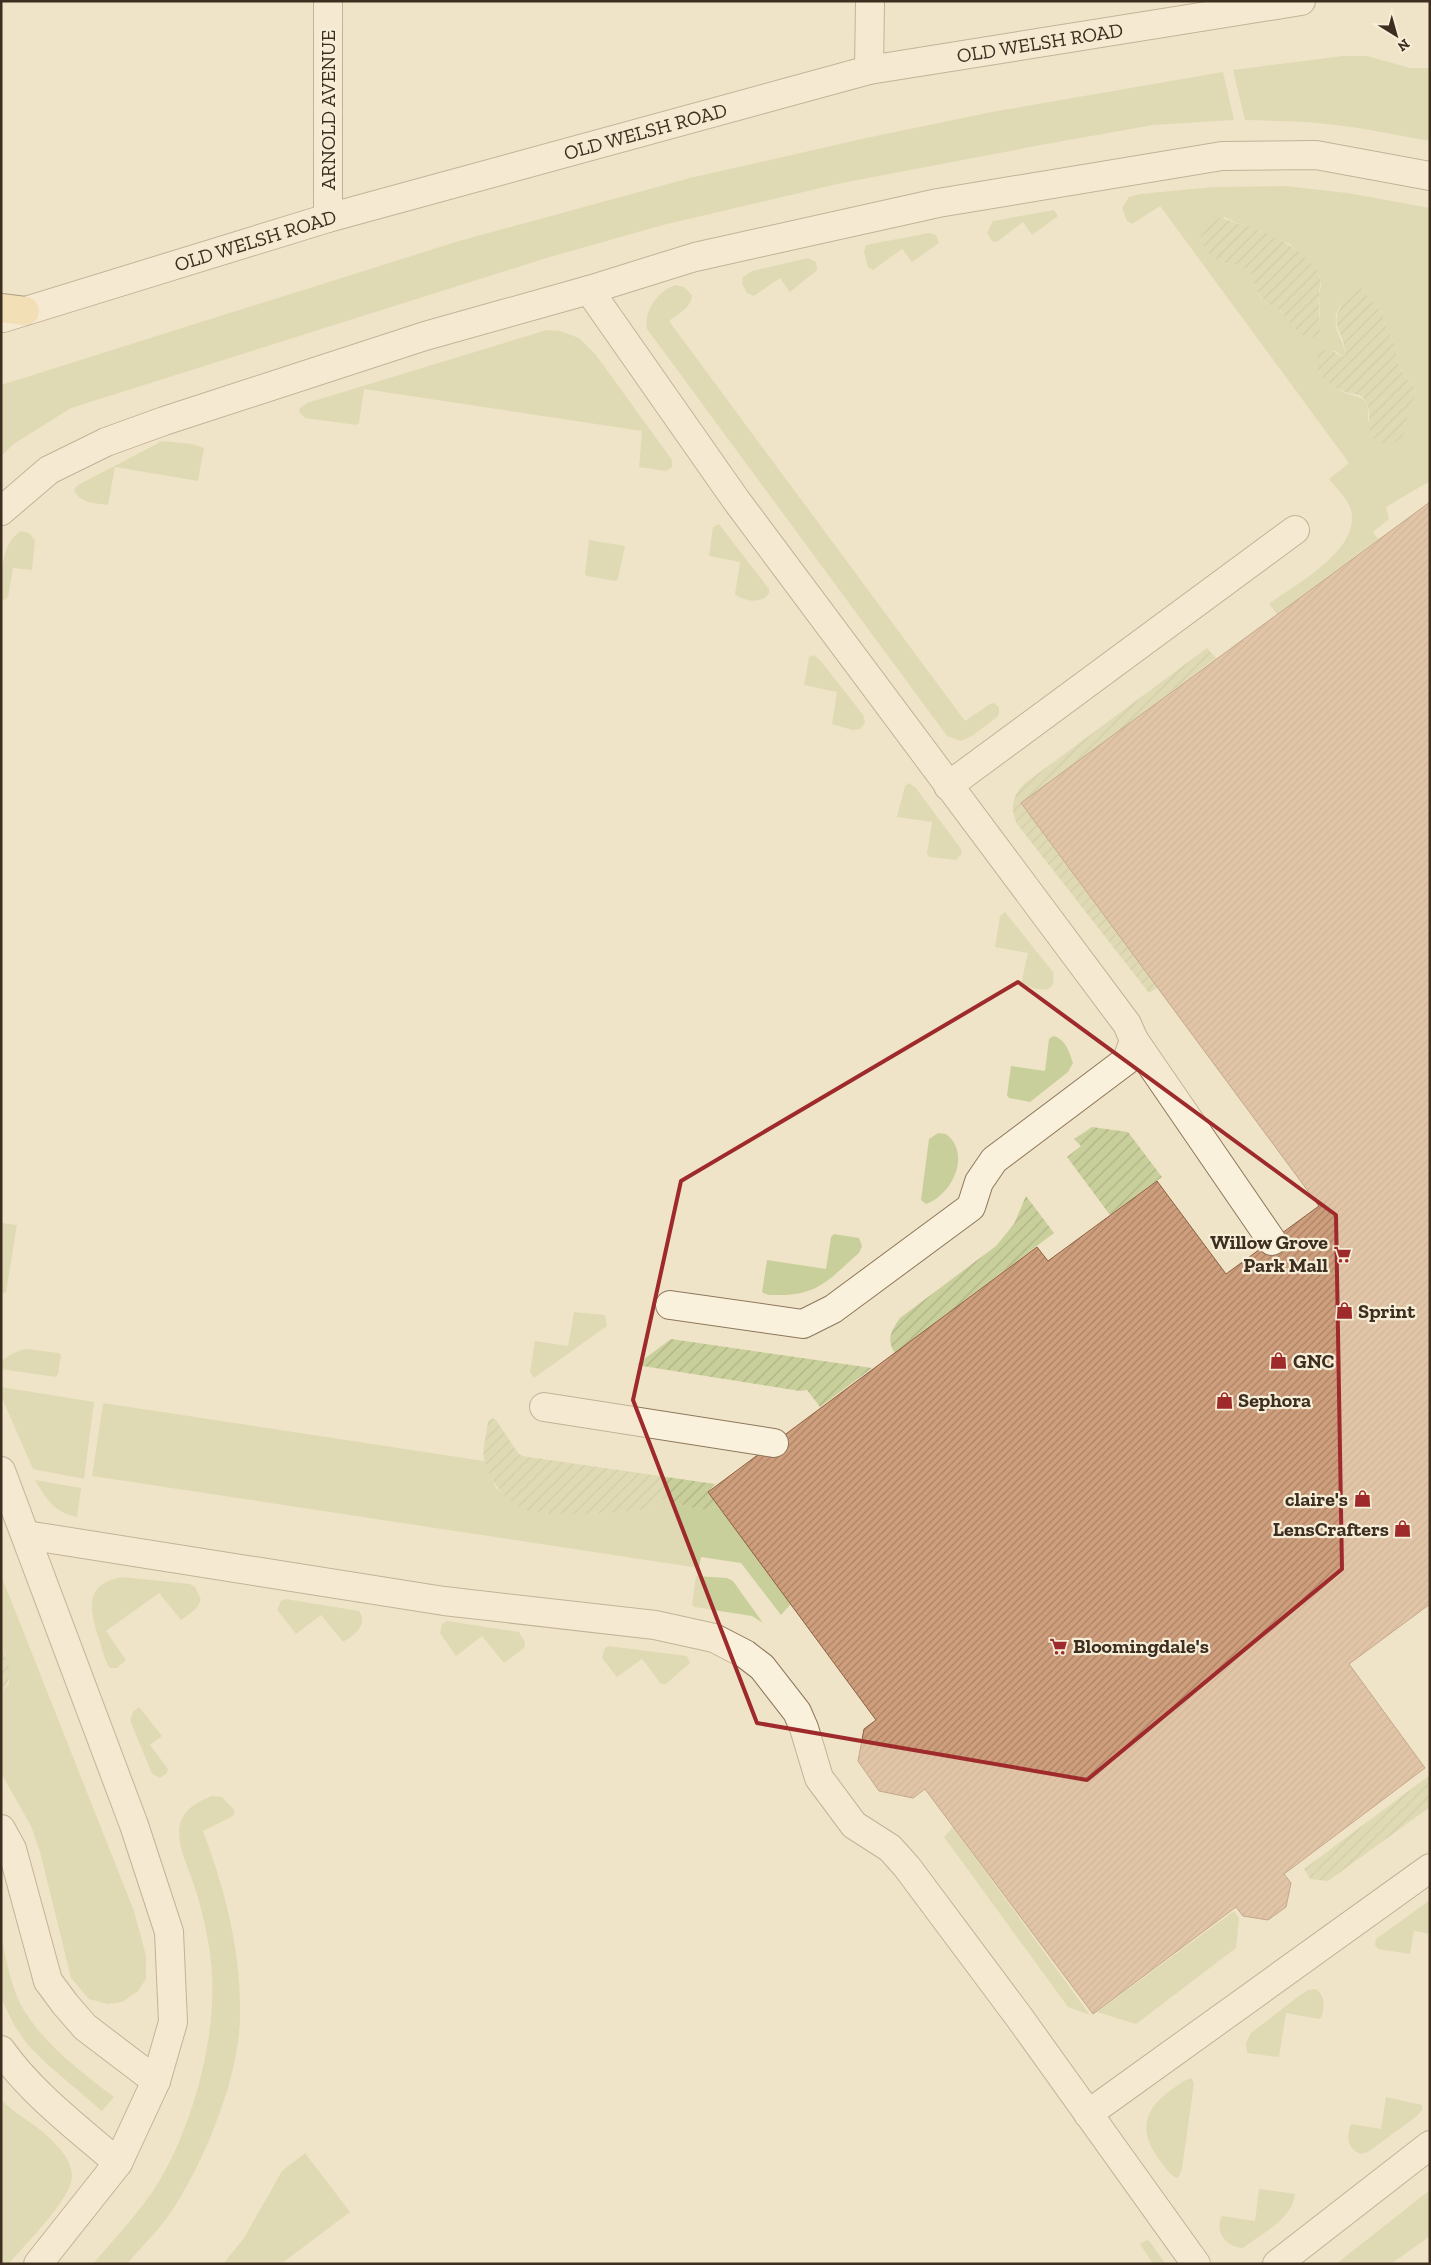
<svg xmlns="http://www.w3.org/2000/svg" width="1431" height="2265" font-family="'Zilla Slab',serif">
<defs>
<pattern id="garden-furrows" width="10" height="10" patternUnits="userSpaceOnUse" patternTransform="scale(1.25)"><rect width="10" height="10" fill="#c9cf9b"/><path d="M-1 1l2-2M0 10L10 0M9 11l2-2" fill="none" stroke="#aeb285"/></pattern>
<pattern id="building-hatch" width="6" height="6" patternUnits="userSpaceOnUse" patternTransform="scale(1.25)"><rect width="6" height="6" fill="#cf9f7d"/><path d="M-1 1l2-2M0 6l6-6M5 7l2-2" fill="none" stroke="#a98266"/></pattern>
</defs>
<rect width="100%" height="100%" fill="#f0e4c8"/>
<path fill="#c9cf9b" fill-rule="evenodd" d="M1343,56h24l43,12h20v73l-77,-14 -46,-5 -62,-2 -12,-50z
M1223,72l11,48 -81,5 -112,20 -199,38 -179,42 -113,32 -479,151 -56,35 -14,13v-71l458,-144 231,-63 176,-40 126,-26z
M1285,186l63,7 82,15v273l-44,26 3,12 -16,13 5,7 -101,75 -8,-10c27,-20 92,-54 82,-94 -3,-11 -15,-22 -22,-31l20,-16 -189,-257 -28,18 -5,-3 -5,-13 7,-11 11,-3 73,-7zM1224,217l17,8 18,5 8,6 23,8 24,24 5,7 2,10 -2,9 1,27 -4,15c-19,2 -23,-15 -36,-25 -8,-7 -13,-5 -21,-16 -4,-7 -5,-19 -11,-25 -6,-6 -17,-6 -25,-7zM1359,286l24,28 2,11 11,22v13l9,17 9,11 1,9 -6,10 -41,14c2,-27 -7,-21 -27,-30 -12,-5 -21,-15 -26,-27l19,-14 9,7 2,-2c0,-12 -8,-19 -9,-30 -3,-17 12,-29 23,-39z
M1054,210l4,6 -26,19 -9,-13 -26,20 -5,-1 -5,-8 6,-12z
M929,233l7,2 3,8 -27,19 -10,-13 -29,21 -5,-3 -4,-15 2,-7z
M808,258l8,4 1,8 -27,22 -10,-14 -26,18 -7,-3 -5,-9 1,-7 9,-6z
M675,285l9,2 8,8c0,13 -15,19 -23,26l296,400 25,-17 4,-1 5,4v7l-2,3 -25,19 -11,5 -14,-5 -300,-407c-4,-17 11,-38 28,-44z
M547,330l13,1 19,7 17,17 76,105v7l-6,4 -27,-4 3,-36 -278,-42 -5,34 -3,2 -51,-7 -6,-6 1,-4 7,-5z
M162,441l30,3 12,4 -6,33 -83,-14 -7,38c-13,-2 -30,-2 -34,-16l4,-4z
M719,524l50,65v4c-5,11 -26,9 -34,1l5,-32 -31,-6 4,-29z
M21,531l8,2 6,7 -3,30 -19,-2 -5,29 -7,5c0,-24 -1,-59 20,-71z
M589,540l36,6 -7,33 -3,2 -28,-5 -2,-2z
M814,655l6,5 44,56 1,7 -5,6 -8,1 -20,-6 5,-32 -33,-7 5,-28z
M909,783l7,5 45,61 1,4 -6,7 -26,-3 -3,-3 5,-32 -35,-5 8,-31z
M1005,912l48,60c5,26 -17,17 -32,12l7,-31 -33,-6 5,-31z
M1053,1036c12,2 17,17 20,27l-5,9 -38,30 -21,-4 -2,-3 4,-29 34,5 4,-32z
M938,1133l8,1c26,20 6,61 -20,70l-5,-4 8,-61z
M1,1223l16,2 -11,67 -5,2z
M834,1234l25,4 3,8 -3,7c-28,24 -39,42 -79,42 -7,0 -13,1 -18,-3l5,-32 59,9 5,-32z
M574,1312l31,3 2,11 -73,52 -4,-6 5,-31 33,5z
M26,1349l33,4 2,2 -3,19 -3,3 -54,-8v-7c8,-7 15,-11 25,-13z
M1,1387l93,15 -10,77 -51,-10 -32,-73z
M103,1403l381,58 12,27 27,20 21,4 51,2 47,-4 6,-2 9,-10c21,3 40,16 62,8l72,98 -10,11 -40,-52 -40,-6 -2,11 -607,-92z
M35,1480l46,8 -4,29c-22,-4 -32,-19 -42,-37z
M1,1575l133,336 12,45v23l-8,12 -16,11 -14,2 -19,-5 -18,-21 -31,-126 -9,-26 -30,-53v-81l8,-8 -3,-29 -5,-9z
M696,1576l31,2 6,3 30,42 -11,-7 -58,-9 -2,-2z
M122,1577l68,7 5,3 6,13 -5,9 -15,11 -22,-27 -53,38 20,29 -9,8h-7c-6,-8 -8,-20 -11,-29 -10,-30 -15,-55 23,-62z
M286,1599l73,12c10,13 -5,25 -16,31l-22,-27 -25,19 -19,-24 4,-9z
M447,1621l72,11 6,10 -1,6 -20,15 -22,-27 -26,20 -16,-23 2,-9z
M608,1646l79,10 3,7 -24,21h-5l-19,-25 -25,18 -15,-19 3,-10z
M139,1707l23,29 -12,9 18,24 -1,4 -7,5 -8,-4 -22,-54 3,-8z
M212,1796l10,1 13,14 -2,5 -30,15c23,61 39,124 37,189 -2,59 -34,137 -65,186 -12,20 -32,39 -48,58h-34c20,-24 42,-47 60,-73 37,-56 63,-148 59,-216 -1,-27 -8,-55 -15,-81 -11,-38 -41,-78 15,-98z
M953,1827l137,188 -22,-8 -124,-170z
M1430,1900v34l-16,-3 -4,23 -32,-5 -3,-4 1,-6z
M1234,1911l5,7 -3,30 -100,76 -39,-12z
M1,1935c5,23 9,49 20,70 21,38 59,66 93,92l-12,14 -54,-46 -21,-21 -13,-19 -13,-27z
M1316,1989c10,8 8,15 6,27l-3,3 -33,-6 -7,44 -32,-4 -1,-10 5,-10 48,-37 9,-6z
M1191,2078l3,5 -12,86 -4,9c-8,-2 -12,-10 -17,-16 -22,-28 -20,-51 10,-72 6,-4 13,-10 20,-12z
M1386,2097l36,8v5l-5,6 -49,36 -8,2c-13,-7 -13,-14 -10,-28l2,-2 29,5z
M1,2099c11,13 29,22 42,33 12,11 28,25 29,43 1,23 -48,70 -63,89h-8z
M305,2153l45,59 -69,52h-58l21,-26 38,-67z
M1259,2189l36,5c-2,25 -34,40 -52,54 -17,-1 -29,-16 -21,-32l33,5z
M1430,2190v46l-39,28h-55z
M1147,2240l3,2 16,22h-13l-13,-20z"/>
<path fill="url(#garden-furrows)" d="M1216,217c10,1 17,6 26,8 24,6 67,25 77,51 3,7 0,11 0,18 -1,13 1,26 1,39 -18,17 -32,-18 -41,-23 -8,-5 -15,-7 -20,-16 -5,-7 -5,-19 -11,-24 -7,-6 -14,-5 -22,-7 -17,-3 -25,-18 -26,-33l9,-12z
M1354,285l5,1 24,28 2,11 11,22v13l9,17 9,11 1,9 -6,10 -6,29 -12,9c-36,-5 -12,-29 -28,-47 -4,-4 -9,-4 -14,-5 -17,-4 -27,-13 -34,-29l5,-13c14,-3 12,1 23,6l2,-2c1,-24 -18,-26 -2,-53 3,-7 5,-13 11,-17z
M1207,648l9,10 -195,146 136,184 -8,5 -132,-169c-7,-15 -5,-28 7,-40z
M1092,1127l36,5 34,45 -52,38 -43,-58 14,-11 -7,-7z
M1026,1196l28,37 -159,120c-9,-13 -4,-22 5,-35l96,-72 18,-22z
M671,1339l201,29 -52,39 -13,-17 -7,1 -164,-26z
M492,1418l4,2 22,33 4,3 193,28 -7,8 11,14c-22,9 -40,-5 -62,-8l-9,10 -6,2c-28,3 -94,9 -119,-1 -17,-8 -36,-31 -39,-50 -2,-12 3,-26 4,-38z
M1,1646c9,17 13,32 0,46z
M1430,1775v32l-102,74 -18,-2 -6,-10z"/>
<path fill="url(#building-hatch)" stroke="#8d5f41" d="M1430,502v1102l-81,60 76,104 -141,106 7,9 -5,24 -18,13 -25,-4 -7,-9 -143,107 -168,-225 -12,9 -34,-7 -21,-30 6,-32 12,-9 -168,-228 329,-245 11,14 109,-80 69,93 93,-68 -298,-403z"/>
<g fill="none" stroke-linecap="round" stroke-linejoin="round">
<defs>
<g id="minor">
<path d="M328,1v217"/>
<path d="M869,70l1,-69"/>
<path d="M589,290l147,210 391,524 7,16 -7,20 -133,100 -15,22 -8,25 -138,102 -30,15 -133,-19"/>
<path id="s1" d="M3,318l325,-100 541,-148 432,-69"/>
<path d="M1,511l48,-41 57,-28 58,-21 261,-85 164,-46 106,-33 243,-54 284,-47 94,-1 114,21"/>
<path d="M948,786l347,-256"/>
<path d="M1134,1040l138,201"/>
<path d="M544,1407l230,36"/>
<path d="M1,1471l133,354 35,107 4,90 -17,59 -38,82 -80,101"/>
<path d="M26,1535l418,66 211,24 59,13 31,16 17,13 35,45 7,16 15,50 35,47 36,23 17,19 112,150 177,247"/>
<path d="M1,1829l11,20 36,132 17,23 20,23 71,54"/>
<path d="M1,2050c31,44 77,78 117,113"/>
<path d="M1088,2114l342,-246"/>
<path d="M1277,2264l153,-119"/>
</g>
<path id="major" d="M1,308l24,3"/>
</defs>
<use href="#minor" stroke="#8d765c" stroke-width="30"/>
<use href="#major" stroke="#5b4430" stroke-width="30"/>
<use href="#minor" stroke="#faf1dc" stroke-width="28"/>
<use href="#major" stroke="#f3d9a0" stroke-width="28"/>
</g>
<path d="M0 0H1431V2265H0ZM1018,982l318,233 6,354 -255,211 -330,-57 -124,-323 48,-219z" fill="#f0e4c8" fill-opacity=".55" fill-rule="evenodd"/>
<path fill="none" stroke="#9e2a2b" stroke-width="4" stroke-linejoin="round" d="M1018,982l318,233 6,354 -255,211 -330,-57 -124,-323 48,-219z"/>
<defs>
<symbol id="supermarket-bare" viewBox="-9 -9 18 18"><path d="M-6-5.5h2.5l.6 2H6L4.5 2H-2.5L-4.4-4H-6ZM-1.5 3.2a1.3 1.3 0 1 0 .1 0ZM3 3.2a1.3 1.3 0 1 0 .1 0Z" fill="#9e2a2b" stroke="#f7eed8" stroke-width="2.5" paint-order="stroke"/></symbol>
<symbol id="shop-bare" viewBox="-9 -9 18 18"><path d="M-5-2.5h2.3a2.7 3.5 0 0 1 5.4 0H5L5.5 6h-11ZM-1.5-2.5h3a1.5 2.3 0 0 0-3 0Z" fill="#9e2a2b" stroke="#f7eed8" stroke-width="2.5" paint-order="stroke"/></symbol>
</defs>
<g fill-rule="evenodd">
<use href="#supermarket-bare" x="1330" y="1242" width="25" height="25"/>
<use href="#shop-bare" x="1332" y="1298" width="25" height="25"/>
<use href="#shop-bare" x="1266" y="1348" width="25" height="25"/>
<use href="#shop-bare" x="1212" y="1388" width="25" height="25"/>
<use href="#shop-bare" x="1350" y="1486" width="25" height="25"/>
<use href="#shop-bare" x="1390" y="1516" width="25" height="25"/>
<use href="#supermarket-bare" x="1046" y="1634" width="25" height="25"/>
</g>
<g text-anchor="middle" stroke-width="4.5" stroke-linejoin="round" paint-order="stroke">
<g font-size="20" fill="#3d2e20" stroke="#f7eed8">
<text dy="7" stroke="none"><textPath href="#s1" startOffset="1074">OLD WELSH ROAD</textPath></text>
<text transform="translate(328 110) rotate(-90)" y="7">ARNOLD AVENUE</text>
<text dy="7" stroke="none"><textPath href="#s1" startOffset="669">OLD WELSH ROAD</textPath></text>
<text dy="7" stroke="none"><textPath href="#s1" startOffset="264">OLD WELSH ROAD</textPath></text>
</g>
<g font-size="20" font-weight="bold" fill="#3d2e20" stroke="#f7eed8" text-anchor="start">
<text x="1328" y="1249" text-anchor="end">Willow Grove<tspan x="1328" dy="23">Park Mall</tspan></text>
<text x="1358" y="1318">Sprint</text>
<text x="1293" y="1368">GNC</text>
<text x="1238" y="1407">Sephora</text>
<text x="1348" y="1506" text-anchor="end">claire's</text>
<text x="1389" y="1536" text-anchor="end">LensCrafters</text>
<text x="1073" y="1653">Bloomingdale's</text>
</g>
</g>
<rect width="1431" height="2265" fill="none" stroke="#3d2e20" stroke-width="5"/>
<g transform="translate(1396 35) rotate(143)" stroke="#f7eed8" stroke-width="4" paint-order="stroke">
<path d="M0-4L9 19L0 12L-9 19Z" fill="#3d2e20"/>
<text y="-8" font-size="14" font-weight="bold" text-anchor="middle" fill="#3d2e20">N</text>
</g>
</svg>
